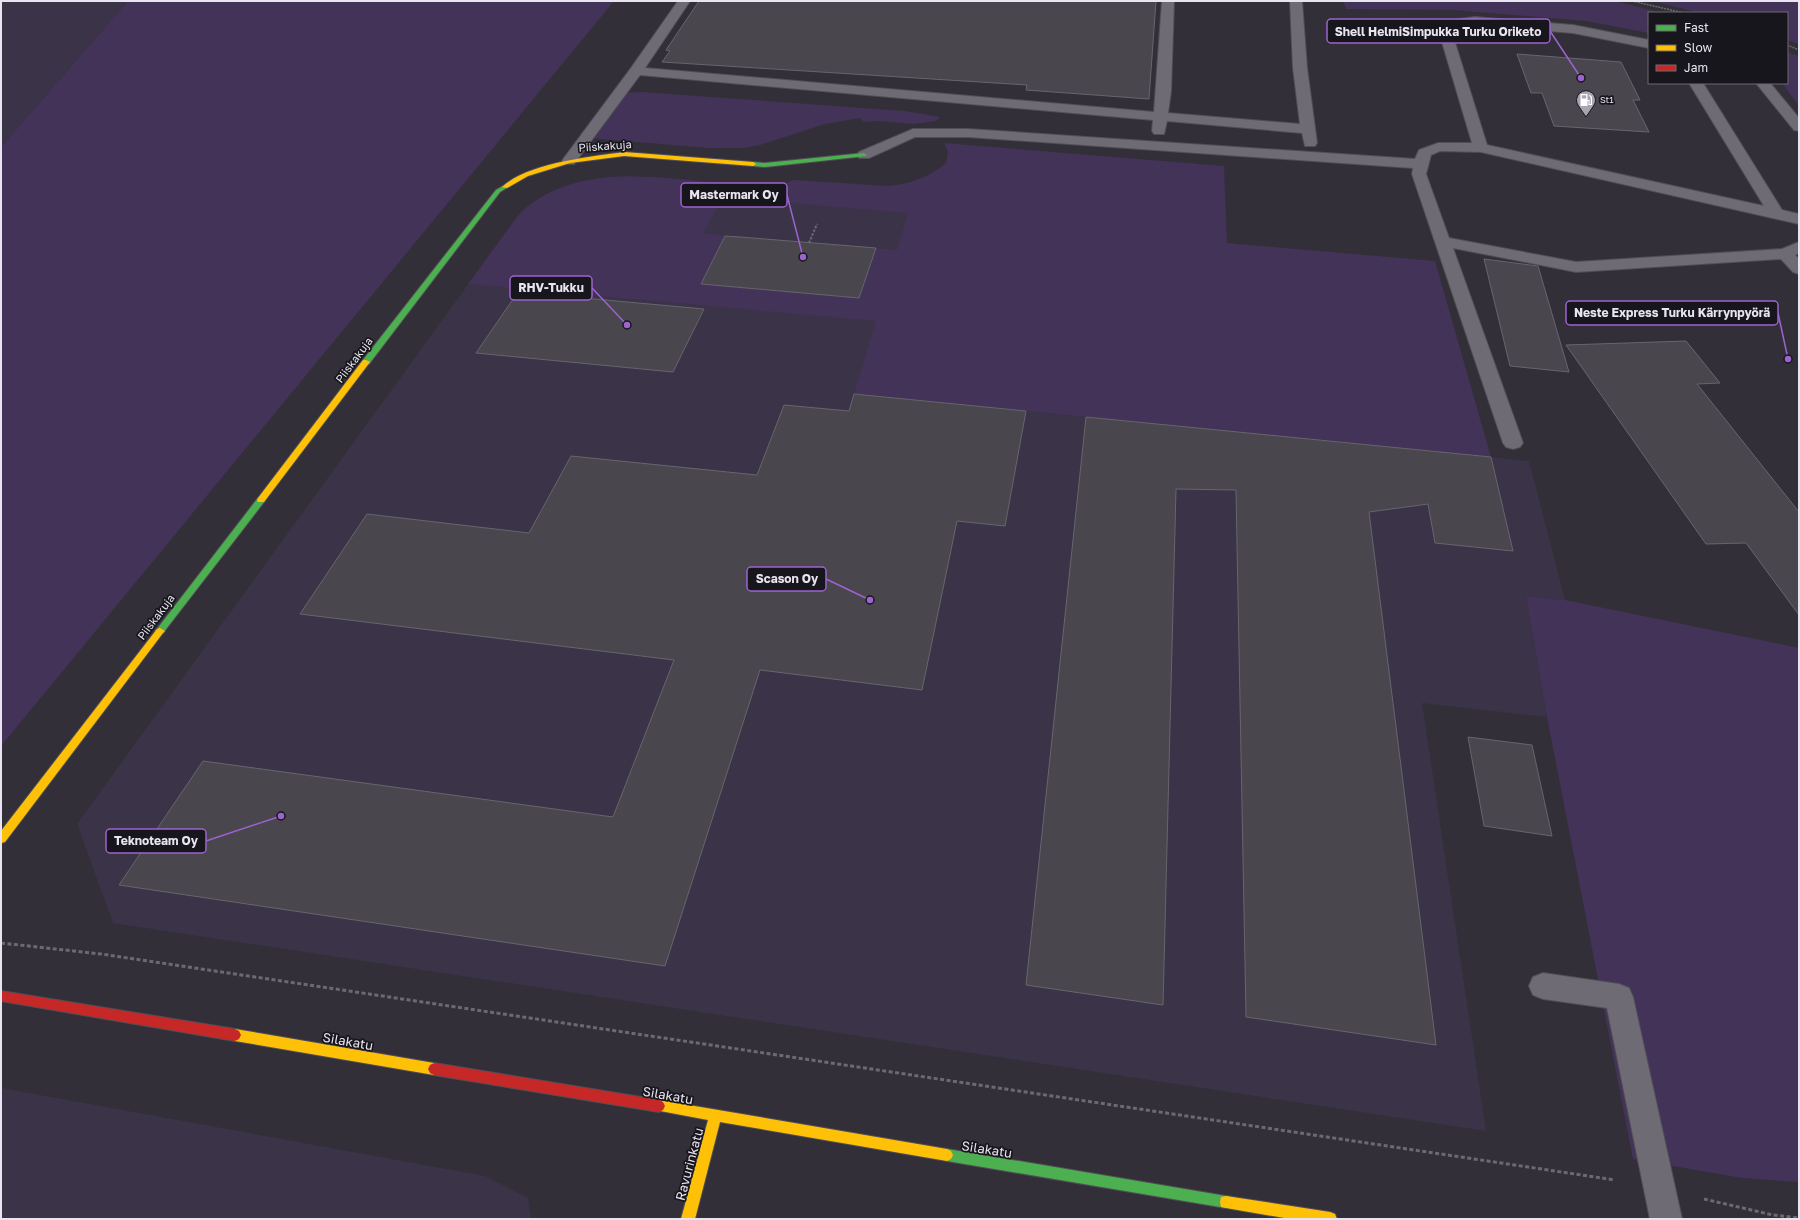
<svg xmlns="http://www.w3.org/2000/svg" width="1800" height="1220" font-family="'Golos Text',sans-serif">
<rect width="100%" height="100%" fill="#332f38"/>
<path fill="#3b3348" d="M1,1h127l-127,146z
M626,176l287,22 -58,196 674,67 36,139 -39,-4 21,121 -125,-14 64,428 -1373,-208 -36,-99 440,-607 9,-10 12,-8 31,-14 39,-8z
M1,1088l484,88 43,22 3,21h-530z"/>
<path fill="#433358" d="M128,1h486l-613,745v-599z
M1343,1h272l47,12h-13v20l-63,-12 -131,-11 -109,-1z
M1653,1h146v43l-12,-4v-27h-88z
M1787,52l12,4v50l-17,-23h5z
M641,92l264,19 35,6 -4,4 -22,3 -35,-3 -15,1 -4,-4 -35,6 -65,21 -16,3h-35l-120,-10 34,-45z
M944,143l280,23 3,77 208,18 56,196 -637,-63 22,-73 -408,-37 49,-67c53,-57 142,-39 211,-33l1,4 -26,45 22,3 -24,48 158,14 17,-50 21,2 11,-37 -129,-11 -5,-5c2,-12 10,-13 20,-17l94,6c23,-2 41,-9 58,-23l2,-11z
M1526,596l39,4 234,48v534l-57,-4 -109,-19 -86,-442z"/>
<path fill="#49464e" stroke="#68656d" d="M699,1h457l-7,98 -123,-9 1,-5 -365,-23 8,-11 -4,-1z
M1517,54l104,8 19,38h-7l16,32 -95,-6 -12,-33h-11z
M725,236l15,1 136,11 -17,50 -158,-14z
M1484,259l54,7 31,106 -59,-6z
M518,292l186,17 -31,63 -197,-19z
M1686,341l34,42 -23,1 102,128v103l-53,-72 -40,1 -140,-199z
M854,394l172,17 -21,115 -48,-5 -35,169 -162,-20 -95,296 -546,-81 84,-124 410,56 61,-157 -374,-46 67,-100 162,19 42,-77 186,19 27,-70 65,6z
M1086,417l405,40 22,94 -78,-8 -7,-39 -59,8 67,533 -190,-28 -10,-527 -60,-1 -13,516 -137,-20z
M1468,737l64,8 20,91 -68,-10z"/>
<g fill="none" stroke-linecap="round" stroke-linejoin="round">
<defs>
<path id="lane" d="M678,1h12l-45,67 509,44 8,-111h12l-3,90 -3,22 132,11 -7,-56 -3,-67h12l5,67 10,75 -2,3h-10l-3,-13 -135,-12 -3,13h-10l-2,-3 1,-11 -513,-45 -66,89h-10l-2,-3 2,-3 67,-90z
M1475,17l98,8 76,15v8l-76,-15 -98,-8 -15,1 -8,7 35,112 277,61 -75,-123h14l79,127 17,4v10l-318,-72 -41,-1 -9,4 -5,19 23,64 127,24 206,-13 17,-7v11l-4,2 4,4v15l-6,-2 -12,-13 -205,13 -123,-24 70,195 -3,4 -7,2 -7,-2 -3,-4 -91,-269 1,-6 -445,-31h-53l-46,21h-10l-2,-3 2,-3 54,-23h55l447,30 4,-9 19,-7h34l-33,-111 13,-12z
M1756,83h14l29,35v13l-5,-1z
M1543,973l76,11 10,4 4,9 49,222h-32l-43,-211 -64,-9 -10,-4 -4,-9 4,-9z"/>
<path id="fast" d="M864,153l3,2 -1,1 -101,11 -12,-1 -3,-2 3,-2 12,1z
M503,186l5,1 -8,5 -131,172h-6v-4l133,-170z
M261,497l3,1 1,2 -1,2 -101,131h-6l-2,-2 2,-2 101,-131z
M947,1149l279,47 5,1 1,5 -1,5 -5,1 -279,-47 -4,-2 -2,-4 2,-4z"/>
<path id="slow" d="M624,152l129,10 3,2 -3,2 -129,-10 -54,7 -42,13 -21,12 -5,-1c26,-24 87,-30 122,-35z
M363,360h3l4,2 -106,140h-6l-1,-2 1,-2z
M160,628l5,3 -2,2 -158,209 -4,1v-12l156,-202z
M235,1029l199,34 4,2 2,4 -2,4 -4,2 -199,-34 -4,-2 -2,-4 2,-4z
M659,1100l288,49 4,2 2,4 -2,4 -4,2 -227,-39 -25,97h-14l27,-99 -53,-10 -2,-4 2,-4z
M1226,1196l104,16 5,2 2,5h-47l-64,-11 -5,-1 -1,-5 1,-5z"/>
<path id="jam" d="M1,991l234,38 4,2 2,4 -2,4 -4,2 -234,-40z
M434,1063l225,37 4,2 2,4 -2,4 -4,2 -225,-37 -4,-2 -2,-4 2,-4z"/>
</defs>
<use href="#lane" stroke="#514e56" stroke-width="2"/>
<use href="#fast" stroke="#514e56" stroke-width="2"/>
<use href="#slow" stroke="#514e56" stroke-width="2"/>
<use href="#jam" stroke="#514e56" stroke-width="2"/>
<path stroke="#6c6a70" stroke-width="1.5" stroke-dasharray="2 1" stroke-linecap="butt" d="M1632,1l52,12
M1787,45l12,5"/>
<path stroke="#6c6a70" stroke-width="2" stroke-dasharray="2.5 1.5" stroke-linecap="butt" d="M809,243l8,-19"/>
<path stroke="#6c6a70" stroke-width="3" stroke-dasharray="4 2.5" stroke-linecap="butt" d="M1,943l100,11 1514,226
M1704,1199l69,16 26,3"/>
<use href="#lane" fill="#6e6b74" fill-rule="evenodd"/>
<use href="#fast" fill="#4caf50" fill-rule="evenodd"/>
<use href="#slow" fill="#ffc107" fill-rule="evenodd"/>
<use href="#jam" fill="#c62828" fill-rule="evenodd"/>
</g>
<defs>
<symbol id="fuel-pin" viewBox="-11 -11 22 30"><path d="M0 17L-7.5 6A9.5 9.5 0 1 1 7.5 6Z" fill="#a9a5b0" stroke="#18161d"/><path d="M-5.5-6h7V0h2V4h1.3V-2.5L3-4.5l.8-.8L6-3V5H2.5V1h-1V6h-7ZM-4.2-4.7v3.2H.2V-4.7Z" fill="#fff"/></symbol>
</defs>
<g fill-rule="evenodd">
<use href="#fuel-pin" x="1575" y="89" width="22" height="30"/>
</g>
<g text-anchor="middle" stroke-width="3.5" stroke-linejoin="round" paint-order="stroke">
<g font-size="9" fill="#e9e5f0" stroke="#18161d" text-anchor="start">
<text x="1600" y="103">St1</text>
</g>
<g font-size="11" fill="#e9e5f0" stroke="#18161d">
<text transform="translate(605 146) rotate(-4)" y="4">Piiskakuja</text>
<text transform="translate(354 360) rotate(-53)" y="4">Piiskakuja</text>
<text transform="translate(156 617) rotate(-53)" y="4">Piiskakuja</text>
</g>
<g font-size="13" fill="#e9e5f0" stroke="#18161d">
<text transform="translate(348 1041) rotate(10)" y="5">Silakatu</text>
<text transform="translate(668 1095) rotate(10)" y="5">Silakatu</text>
<text transform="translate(987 1149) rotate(9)" y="5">Silakatu</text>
<text transform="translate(689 1164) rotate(-75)" y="5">Ravurinkatu</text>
</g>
</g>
<path fill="none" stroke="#9c64ce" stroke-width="1.5" d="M1581 78L1550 31M803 257L787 195M627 325L592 288M1788 359L1778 313M870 600L826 579M281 816L206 841"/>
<g fill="#9c64ce" stroke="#18161d" stroke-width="1.5">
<circle cx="1581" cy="78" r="4"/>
<circle cx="803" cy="257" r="4"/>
<circle cx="627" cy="325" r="4"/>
<circle cx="1788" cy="359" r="4"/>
<circle cx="870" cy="600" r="4"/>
<circle cx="281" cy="816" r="4"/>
</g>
<g fill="#18161d" stroke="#9c64ce" stroke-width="1.5">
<rect x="1327" y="19" width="223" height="24" rx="4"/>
<rect x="681" y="183" width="106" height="24" rx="4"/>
<rect x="510" y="276" width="82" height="24" rx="4"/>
<rect x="1566" y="301" width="212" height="24" rx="4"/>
<rect x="747" y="567" width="79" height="24" rx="4"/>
<rect x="106" y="829" width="100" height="24" rx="4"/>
</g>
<g font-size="12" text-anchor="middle" font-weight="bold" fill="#e9e5f0">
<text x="1438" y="36">Shell HelmiSimpukka Turku Oriketo</text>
<text x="734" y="199">Mastermark Oy</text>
<text x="551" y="292">RHV-Tukku</text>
<text x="1672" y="317">Neste Express Turku Kärrynpyörä</text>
<text x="787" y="583">Scason Oy</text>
<text x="156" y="845">Teknoteam Oy</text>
</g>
<rect width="1800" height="1220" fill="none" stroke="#e9e5f0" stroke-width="4"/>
<rect x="1648" y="12" width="140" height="72" fill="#18161d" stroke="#6c6971"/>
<rect x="1656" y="25" width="20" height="6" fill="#4caf50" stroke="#6c6971"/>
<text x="1684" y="32" font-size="12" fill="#e9e5f0">Fast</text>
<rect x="1656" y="45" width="20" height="6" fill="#ffc107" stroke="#6c6971"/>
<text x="1684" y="52" font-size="12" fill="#e9e5f0">Slow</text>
<rect x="1656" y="65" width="20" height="6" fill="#c62828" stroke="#6c6971"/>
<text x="1684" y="72" font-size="12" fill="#e9e5f0">Jam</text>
</svg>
